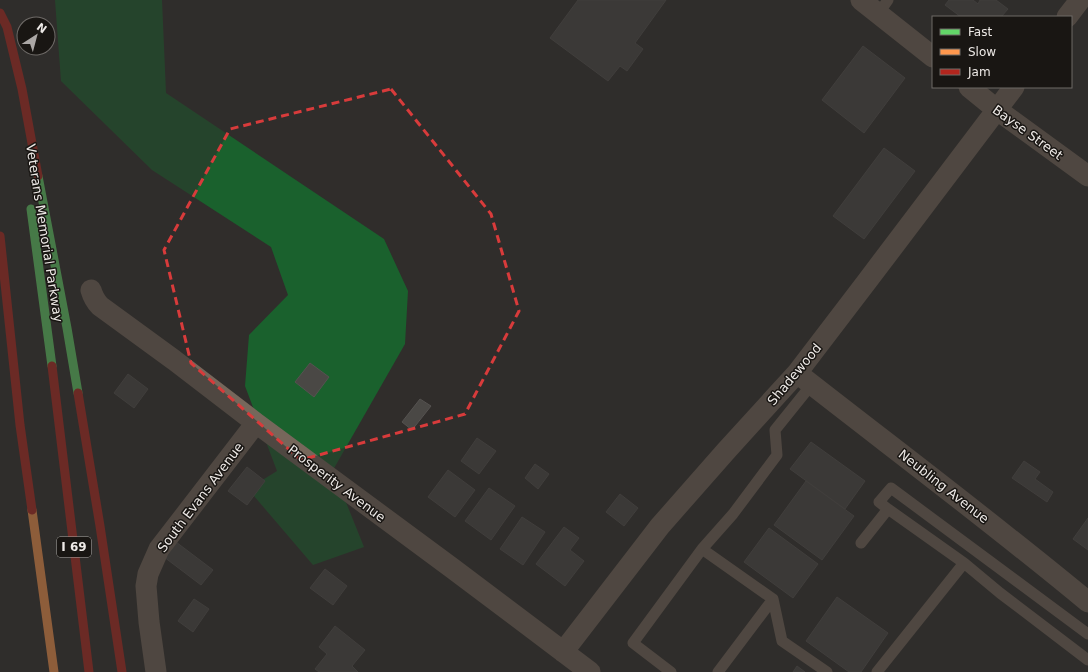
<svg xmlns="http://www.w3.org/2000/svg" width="1088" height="672" font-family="'DejaVu Sans',sans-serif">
<rect width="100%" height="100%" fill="#302d2b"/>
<path fill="#1a612d" d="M55,0h107l4,93 218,146 24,52 -3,53 -72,126 31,77 -51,18 -65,-76 29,-18 -32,-85 4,-51 39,-40 -17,-48 -119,-77 -91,-89z"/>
<path fill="#4a4845" stroke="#555250" d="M578,0h88l-31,43 8,6 -16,22 -7,-5 -12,15 -58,-43z
M949,0h24l5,4 2,-4h16l12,9 -7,8h-40l-16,-12z
M863,46l42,32 -41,55 -42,-33z
M884,148l31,23 -51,68 -31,-23z
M310,363l19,14 -15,20 -19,-15z
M128,374l20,15 -14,19 -20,-15z
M420,399l11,7 -19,24 -10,-8z
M477,438l19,13 -17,23 -18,-13z
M811,442l54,39 -20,28 -55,-40z
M1024,461l16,11 -5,7 18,13 -6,10 -35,-24z
M535,464l14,10 -11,15 -13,-11z
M247,467l18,14 -18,24 -19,-14z
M448,470l27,20 -20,27 -27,-20z
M806,481l48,35 -32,44 -48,-35z
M489,488l26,18 -24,34 -26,-19z
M620,494l18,14 -14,18 -18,-14z
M522,517l23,15 -22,33 -23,-16z
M1088,518v32l-15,-11z
M564,527l15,11 -9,12 14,11 -19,25 -29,-22z
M769,528l49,36 -25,34 -49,-36z
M176,542l37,28 -12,15 -37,-28z
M325,569l22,17 -14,19 -23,-17z
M837,597l51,36 -27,39h-12l-43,-31z
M194,599l15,10 -16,23 -15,-11z
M335,626l30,24 -13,16 6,6h-39l-4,-3 12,-15 -8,-7z
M797,666l8,6h-12z"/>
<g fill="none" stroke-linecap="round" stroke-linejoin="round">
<path stroke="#76675b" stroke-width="11" d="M878,14l10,-14
M812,384l-37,46 2,25 -44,59 -31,35 71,50 9,42 45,31
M888,509l-9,-7 12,-14 197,146
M861,543l27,-34 76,54
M671,672l-38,-29 69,-94
M718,672l55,-73
M877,672l87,-109 36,30 88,67"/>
<path stroke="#76675b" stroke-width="21" d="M861,0l72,57
M1067,17l13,-17
M969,87l27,22 92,67
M91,290c2,7 4,11 9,16l74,54 82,63 196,145 138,104
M797,373c97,76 196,150 291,229
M563,652l97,-126 66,-75 71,-78 71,-93 146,-193
M156,672l-7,-50 -3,-36 2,-12 11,-25 97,-126"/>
<path stroke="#63d668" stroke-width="9" d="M38,176l29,152 11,65
M31,209l21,157"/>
<path stroke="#ff974d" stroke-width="9" d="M32,510l22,162"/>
<path stroke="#b3261e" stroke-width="9" d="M0,13l7,14 15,62 16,87
M0,236l20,189 12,85
M52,366l37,306
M78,393l22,133 22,146"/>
</g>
<path d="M0 0H1088V672H0ZM391,89l100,125 28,97 -54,103 -164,46 -110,-97 -27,-113 66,-121z" fill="#302d2b" fill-opacity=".55" fill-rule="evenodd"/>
<path fill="none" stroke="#d83b3b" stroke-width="3" stroke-dasharray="8 5" stroke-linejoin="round" d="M391,89l100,125 28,97 -54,103 -164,46 -110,-97 -27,-113 66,-121z"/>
<g text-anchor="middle" stroke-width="3" stroke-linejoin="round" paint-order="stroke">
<rect fill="#191613" stroke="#adaaa7" stroke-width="1" x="57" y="537" width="34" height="20" rx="3"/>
<g font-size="12" font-weight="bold" fill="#ede9e6">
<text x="74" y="551">I 69</text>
</g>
<g font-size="13" fill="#ede9e6" stroke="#191613">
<text transform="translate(1028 132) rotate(36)" y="5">Bayse Street</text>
<text transform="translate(45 233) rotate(81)" y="5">Veterans Memorial Parkway</text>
<text transform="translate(794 374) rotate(-50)" y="5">Shadewood</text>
<text transform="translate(337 483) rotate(37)" y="5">Prosperity Avenue</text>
<text transform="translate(944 486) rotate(38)" y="5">Neubling Avenue</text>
<text transform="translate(200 497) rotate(-53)" y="5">South Evans Avenue</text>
</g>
</g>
<rect x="932" y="16" width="140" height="72" fill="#191613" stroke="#6e6a67"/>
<rect x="940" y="29" width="20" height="6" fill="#63d668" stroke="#6e6a67"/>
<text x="968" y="36" font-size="12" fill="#ede9e6">Fast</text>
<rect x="940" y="49" width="20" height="6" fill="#ff974d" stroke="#6e6a67"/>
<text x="968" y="56" font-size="12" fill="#ede9e6">Slow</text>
<rect x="940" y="69" width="20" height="6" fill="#b3261e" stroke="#6e6a67"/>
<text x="968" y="76" font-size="12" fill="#ede9e6">Jam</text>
<g transform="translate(36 36) rotate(36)"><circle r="19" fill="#191613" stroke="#6e6a67"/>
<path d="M0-3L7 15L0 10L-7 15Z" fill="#aba7a5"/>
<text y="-6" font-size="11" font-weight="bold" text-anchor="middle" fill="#ede9e6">N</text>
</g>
</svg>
